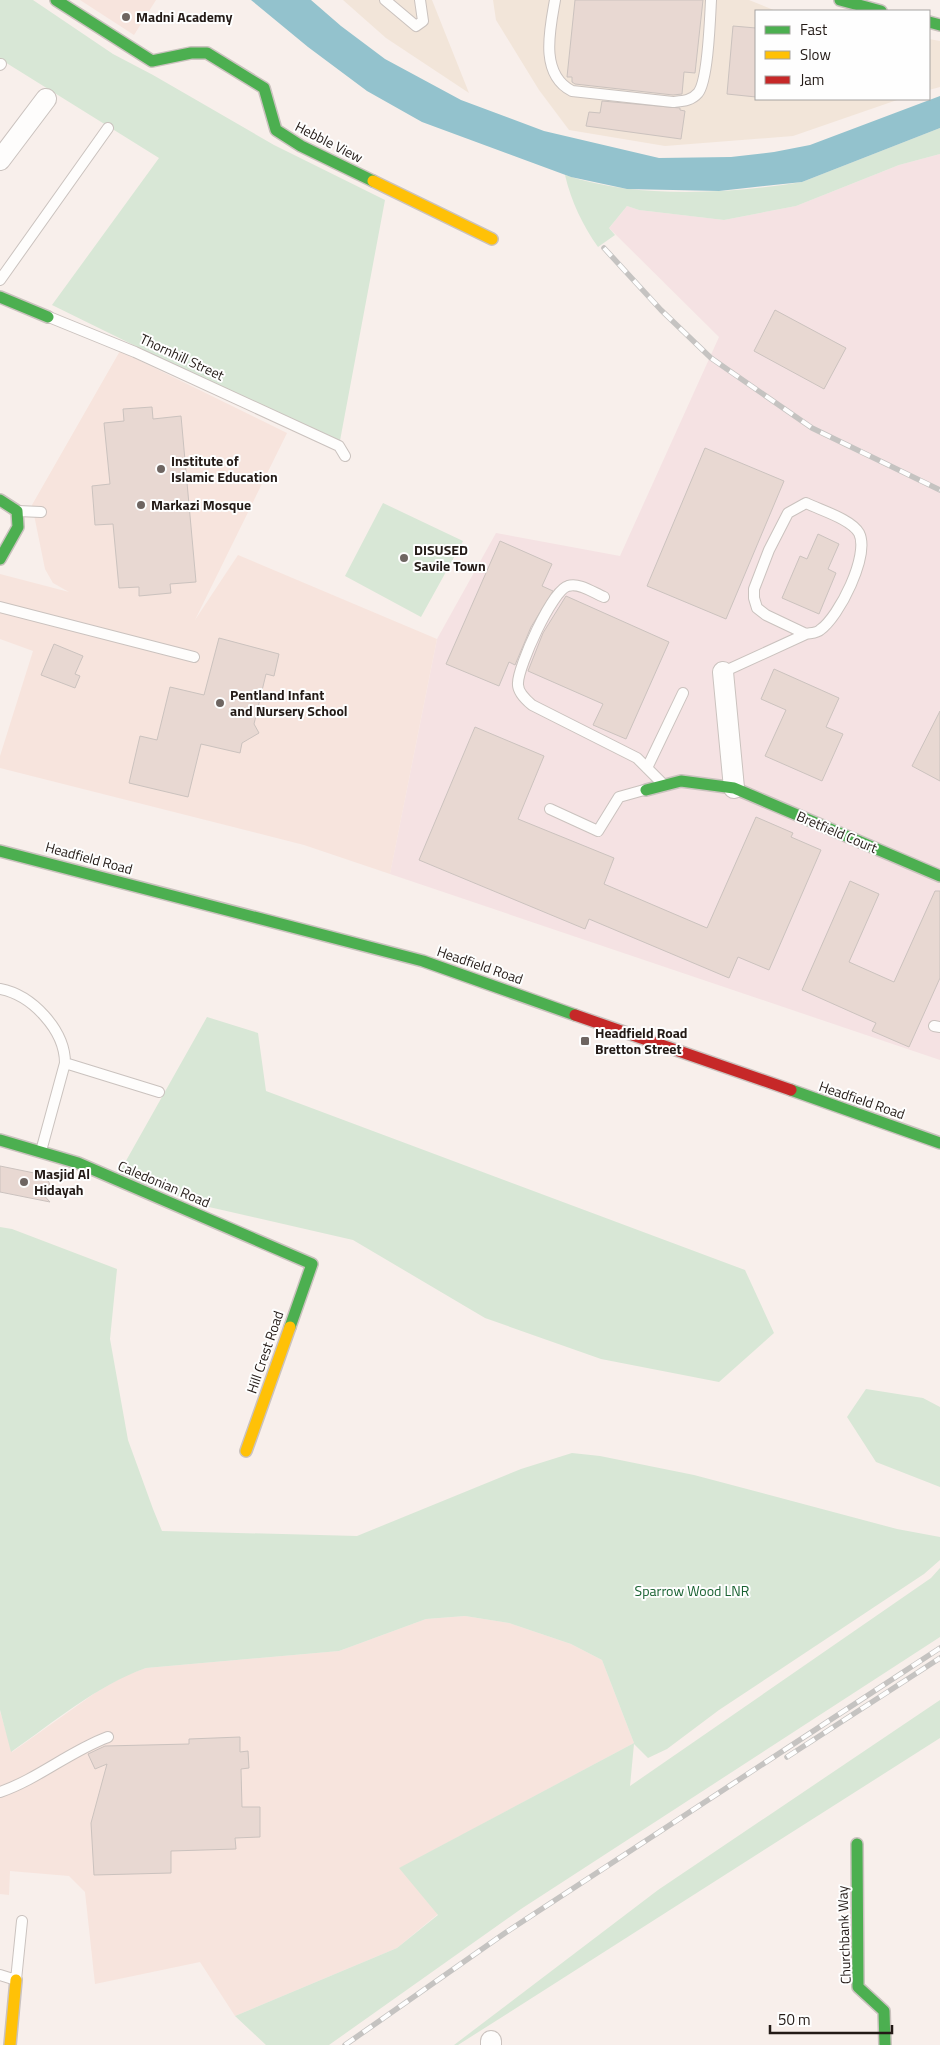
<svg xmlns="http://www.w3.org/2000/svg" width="940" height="2045" font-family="'Titillium Web',sans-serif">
<rect width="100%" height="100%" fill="#f8efeb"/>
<path fill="#f5e2e3" d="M940,154v906l-550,-186 47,-235 59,-106 124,23 99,-219 -110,-109 18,-22 12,4 85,10 72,-14 103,-41z"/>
<path fill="#f2e5d9" d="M343,0h89l37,93 -83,-55z
M493,0h256l27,11h-20v88h144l-107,37 -128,10 -96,-16 -30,-40 -43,-70z
M929,39l11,2v46l-11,3z"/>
<path fill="#f7e4dd" d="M80,0h76l-22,35z
M120,351l167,82 -92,187 43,-65 199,84 -47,235 -86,-29 -304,-77v-12l33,-105 -33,-12v-65l69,18 -16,-9 -8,-14 -13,-64z
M465,1616l44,7 62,21 31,16 32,83 -234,125 38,46 -41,34 -162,68 -35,-54 -105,22 -10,-92 -16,-16 -59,-5 -1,24 -9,-1v-183l12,41 83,-59 29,-17 22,-8 193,-17 87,-32z"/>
<path fill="#d8e7d6" d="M0,0h33l80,54 40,21 121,70 111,55 -46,246 -287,-141 107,-147 -159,-99z
M940,128v26l-41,11 -103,41 -72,14 -85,-10 -12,-4 -18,22 6,7 -17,12c-15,-21 -27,-46 -33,-72 71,24 164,19 237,7z
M383,503l80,38 -42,76 -76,-41z
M207,1017l51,16 8,58 479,179 29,63 -55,49 -118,-23 -116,-41 -132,-78 -144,-33 -91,-32z
M0,1227l12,2 105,40 -7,70 18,101 25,69 9,22 195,5 164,-67 51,-16 28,3 94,19 203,54 43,8v23l-16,14 -205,136 -52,39 -19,9 -14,-14 -4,42 301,-208 9,-10v69l-419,272 -192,136h-63l-31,-29 162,-68 41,-33 -39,-47 235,-125 -32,-83 -31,-16 -62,-21 -44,-7 -39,3 -87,32 -193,17c-50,18 -92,54 -135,84l-11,-42z
M866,1389l57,9 17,9v80l-64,-25 -29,-45z
M940,1700v38l-482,307h-4l204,-155z"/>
<path fill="#93c2cd" d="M251,0h60l30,26 44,33 76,41 83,31 115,27 72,-1 43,-5 36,-7 130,-49v32l-138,54 -83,9 -92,-2 -56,-12 -149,-55 -55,-31 -59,-44z"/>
<path fill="#e8d8d2" stroke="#cbc2be" d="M575,0h128l-8,73 -11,-1 -2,22 -9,1 -98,-11 -3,-2v-5h-5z
M733,26l23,2v69l-29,-3z
M602,101l78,7v2l5,1 -4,28 -95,-13 3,-14 11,1z
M775,310l71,38 -22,41 -70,-38z
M152,407l1,12 28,-3 15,166 -26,2 1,9 -32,3v-9l-20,1 -6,-64 -18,1 -3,-39 18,-2 -6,-61 20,-2 -1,-12z
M705,448l79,33 -58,138 -79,-33z
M818,534l21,10 -11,25 8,4 -17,41 -37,-16 18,-42 7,3z
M500,541l52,23 -10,22 11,5 -22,36 -16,38 -6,-3 -10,24 -53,-22z
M566,596l103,46 -43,97 -33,-14 10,-21 -75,-33 15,-38z
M219,638l60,16 -5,22 -8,-2 -12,50 5,9 -17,10 -2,10 -39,-9 -13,53 -59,-14 11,-47 17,4 13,-53 34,8z
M54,644l29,12 -8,18 5,2 -5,12 -34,-13z
M774,669l65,29 -13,29 17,7 -21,47 -57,-25 21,-46 -25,-11z
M940,711v70l-28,-15z
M475,727l69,29 -26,63 96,39 -10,26 103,44 49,-111 37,16 -2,4 30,13 -52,120 -31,-13 -9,21 -140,-59 -4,10 -166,-69z
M850,881l29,13 -30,68 45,20 41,-91h5v87l-31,69 -37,-16 4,-8 -74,-33z
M0,1166l44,9 6,9 -10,7 10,11 -50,-10z
M240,1737v15l8,-1 1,17 -8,1 1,38h18v30l-25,1 1,11 -65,2v22l-77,2 -3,-52 16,-59 -12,5 -7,-15 17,-8 84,-2v-5z"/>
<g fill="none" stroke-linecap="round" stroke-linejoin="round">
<defs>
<path id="lane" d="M385,0l31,26 7,-5 -3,-21
M555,0c-5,29 -16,74 17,91l101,11c10,-1 18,-1 25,-9 10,-12 12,-74 13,-93
M0,65l1,-1
M0,280l108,-152
M49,317l86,35 204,94 6,10
M18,511l23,1
M604,597c-10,-4 -25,-15 -36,-11 -16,4 -50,81 -50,97 -1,9 8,17 14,22l105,53 25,25
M0,607l194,50
M723,672l83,-38c4,-1 11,-1 14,-4 19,-13 50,-75 39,-97 -8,-14 -39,-23 -53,-30l-18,10 -19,37 -15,39v9l3,10 9,7 40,19
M647,768l36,-75
M550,809l48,22 21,-34 25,-7
M0,989c32,6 65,41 65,74l-24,88
M934,1026l6,1
M65,1063l94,29
M0,1792c38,-13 70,-41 108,-55
M0,1975l16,5 6,-59"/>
<path id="street" d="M0,160l46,-61
M723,672l11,116
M491,2045v-4"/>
<path id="fast" d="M56,0l96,61 39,-8h16l57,35 12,42 25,16 72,35
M840,0l41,11
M929,22l11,3
M0,297l48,20
M0,500l17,11 1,16 -18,32
M646,790l35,-9 53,7 206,88
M0,851l423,110 152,54
M791,1090l149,53
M0,1140l78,23 234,101 -22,63
M857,1844l1,143 26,24 1,34"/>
<path id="slow" d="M373,181l119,58
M246,1451l44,-124
M10,2045l6,-65"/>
<path id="jam" d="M575,1015l216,75"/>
</defs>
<use href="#lane" stroke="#cac2be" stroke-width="12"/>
<use href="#street" stroke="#cac2be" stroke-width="22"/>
<use href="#fast" stroke="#cac2be" stroke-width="14"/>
<use href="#slow" stroke="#cac2be" stroke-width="14"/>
<use href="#jam" stroke="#cac2be" stroke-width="14"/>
<use href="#lane" stroke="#fefdfc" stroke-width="10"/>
<use href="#street" stroke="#fefdfc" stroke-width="20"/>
<use href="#fast" stroke="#4caf50" stroke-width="11"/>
<use href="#slow" stroke="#ffc107" stroke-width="11"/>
<use href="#jam" stroke="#c62828" stroke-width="11"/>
<defs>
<path id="rail" d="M604,248l57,62 50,48 101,70 128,62
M787,1757l153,-99
M345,2045l160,-112 435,-285"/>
</defs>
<use href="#rail" stroke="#c5c3c1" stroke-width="5.5"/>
<use href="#rail" stroke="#fefefe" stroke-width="4" stroke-dasharray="11" stroke-linecap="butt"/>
</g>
<g fill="#6e6561" stroke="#fefefe" stroke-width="2">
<circle cx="126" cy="17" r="5"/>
<circle cx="161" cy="469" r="5"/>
<circle cx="141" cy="505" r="5"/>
<circle cx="404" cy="558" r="5"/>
<circle cx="220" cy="703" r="5"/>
<rect x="580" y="1036" width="10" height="10" rx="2.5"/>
<circle cx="24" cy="1182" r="5"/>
</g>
<g text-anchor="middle" stroke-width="4" stroke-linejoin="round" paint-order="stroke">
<g font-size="14" font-weight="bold" fill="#231a16" stroke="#fefefe" text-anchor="start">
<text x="136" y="22">Madni Academy</text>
<text x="171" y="466">Institute of<tspan x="171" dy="16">Islamic Education</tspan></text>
<text x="151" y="510">Markazi Mosque</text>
<text x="414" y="555">DISUSED<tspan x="414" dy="16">Savile Town</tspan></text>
<text x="230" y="700">Pentland Infant<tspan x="230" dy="16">and Nursery School</tspan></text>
<text x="595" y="1038">Headfield Road<tspan x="595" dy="16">Bretton Street</tspan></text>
<text x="34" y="1179">Masjid Al<tspan x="34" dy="16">Hidayah</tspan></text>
</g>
<g font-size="14" fill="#231a16" stroke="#fefefe">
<text transform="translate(329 142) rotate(27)" y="5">Hebble View</text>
<text transform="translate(182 357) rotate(25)" y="5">Thornhill Street</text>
<text transform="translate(837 832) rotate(23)" y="5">Bretfield Court</text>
<text transform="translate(89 858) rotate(15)" y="5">Headfield Road</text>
<text transform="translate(480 965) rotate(19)" y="5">Headfield Road</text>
<text transform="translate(862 1100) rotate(19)" y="5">Headfield Road</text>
<text transform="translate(164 1184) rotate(23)" y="5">Caledonian Road</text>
<text transform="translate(265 1352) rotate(-71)" y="5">Hill Crest Road</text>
<text transform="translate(844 1935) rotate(-92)" y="5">Churchbank Way</text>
</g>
<g font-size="14" fill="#196232" stroke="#fefefe">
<text x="692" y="1596">Sparrow Wood LNR</text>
</g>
</g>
<rect x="755" y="10" width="175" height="90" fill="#fefefe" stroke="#a6a3a1"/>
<rect x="765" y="26" width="25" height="8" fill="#4caf50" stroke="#a6a3a1"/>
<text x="800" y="35" font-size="15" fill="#231a16">Fast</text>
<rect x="765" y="51" width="25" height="8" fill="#ffc107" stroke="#a6a3a1"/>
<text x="800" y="60" font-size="15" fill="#231a16">Slow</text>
<rect x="765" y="76" width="25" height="8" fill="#c62828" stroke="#a6a3a1"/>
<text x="800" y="85" font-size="15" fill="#231a16">Jam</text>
<path d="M770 2025v8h122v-8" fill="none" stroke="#231a16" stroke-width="2.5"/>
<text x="778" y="2025" font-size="15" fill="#231a16" stroke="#fefefe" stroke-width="4" paint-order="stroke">50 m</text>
</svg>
